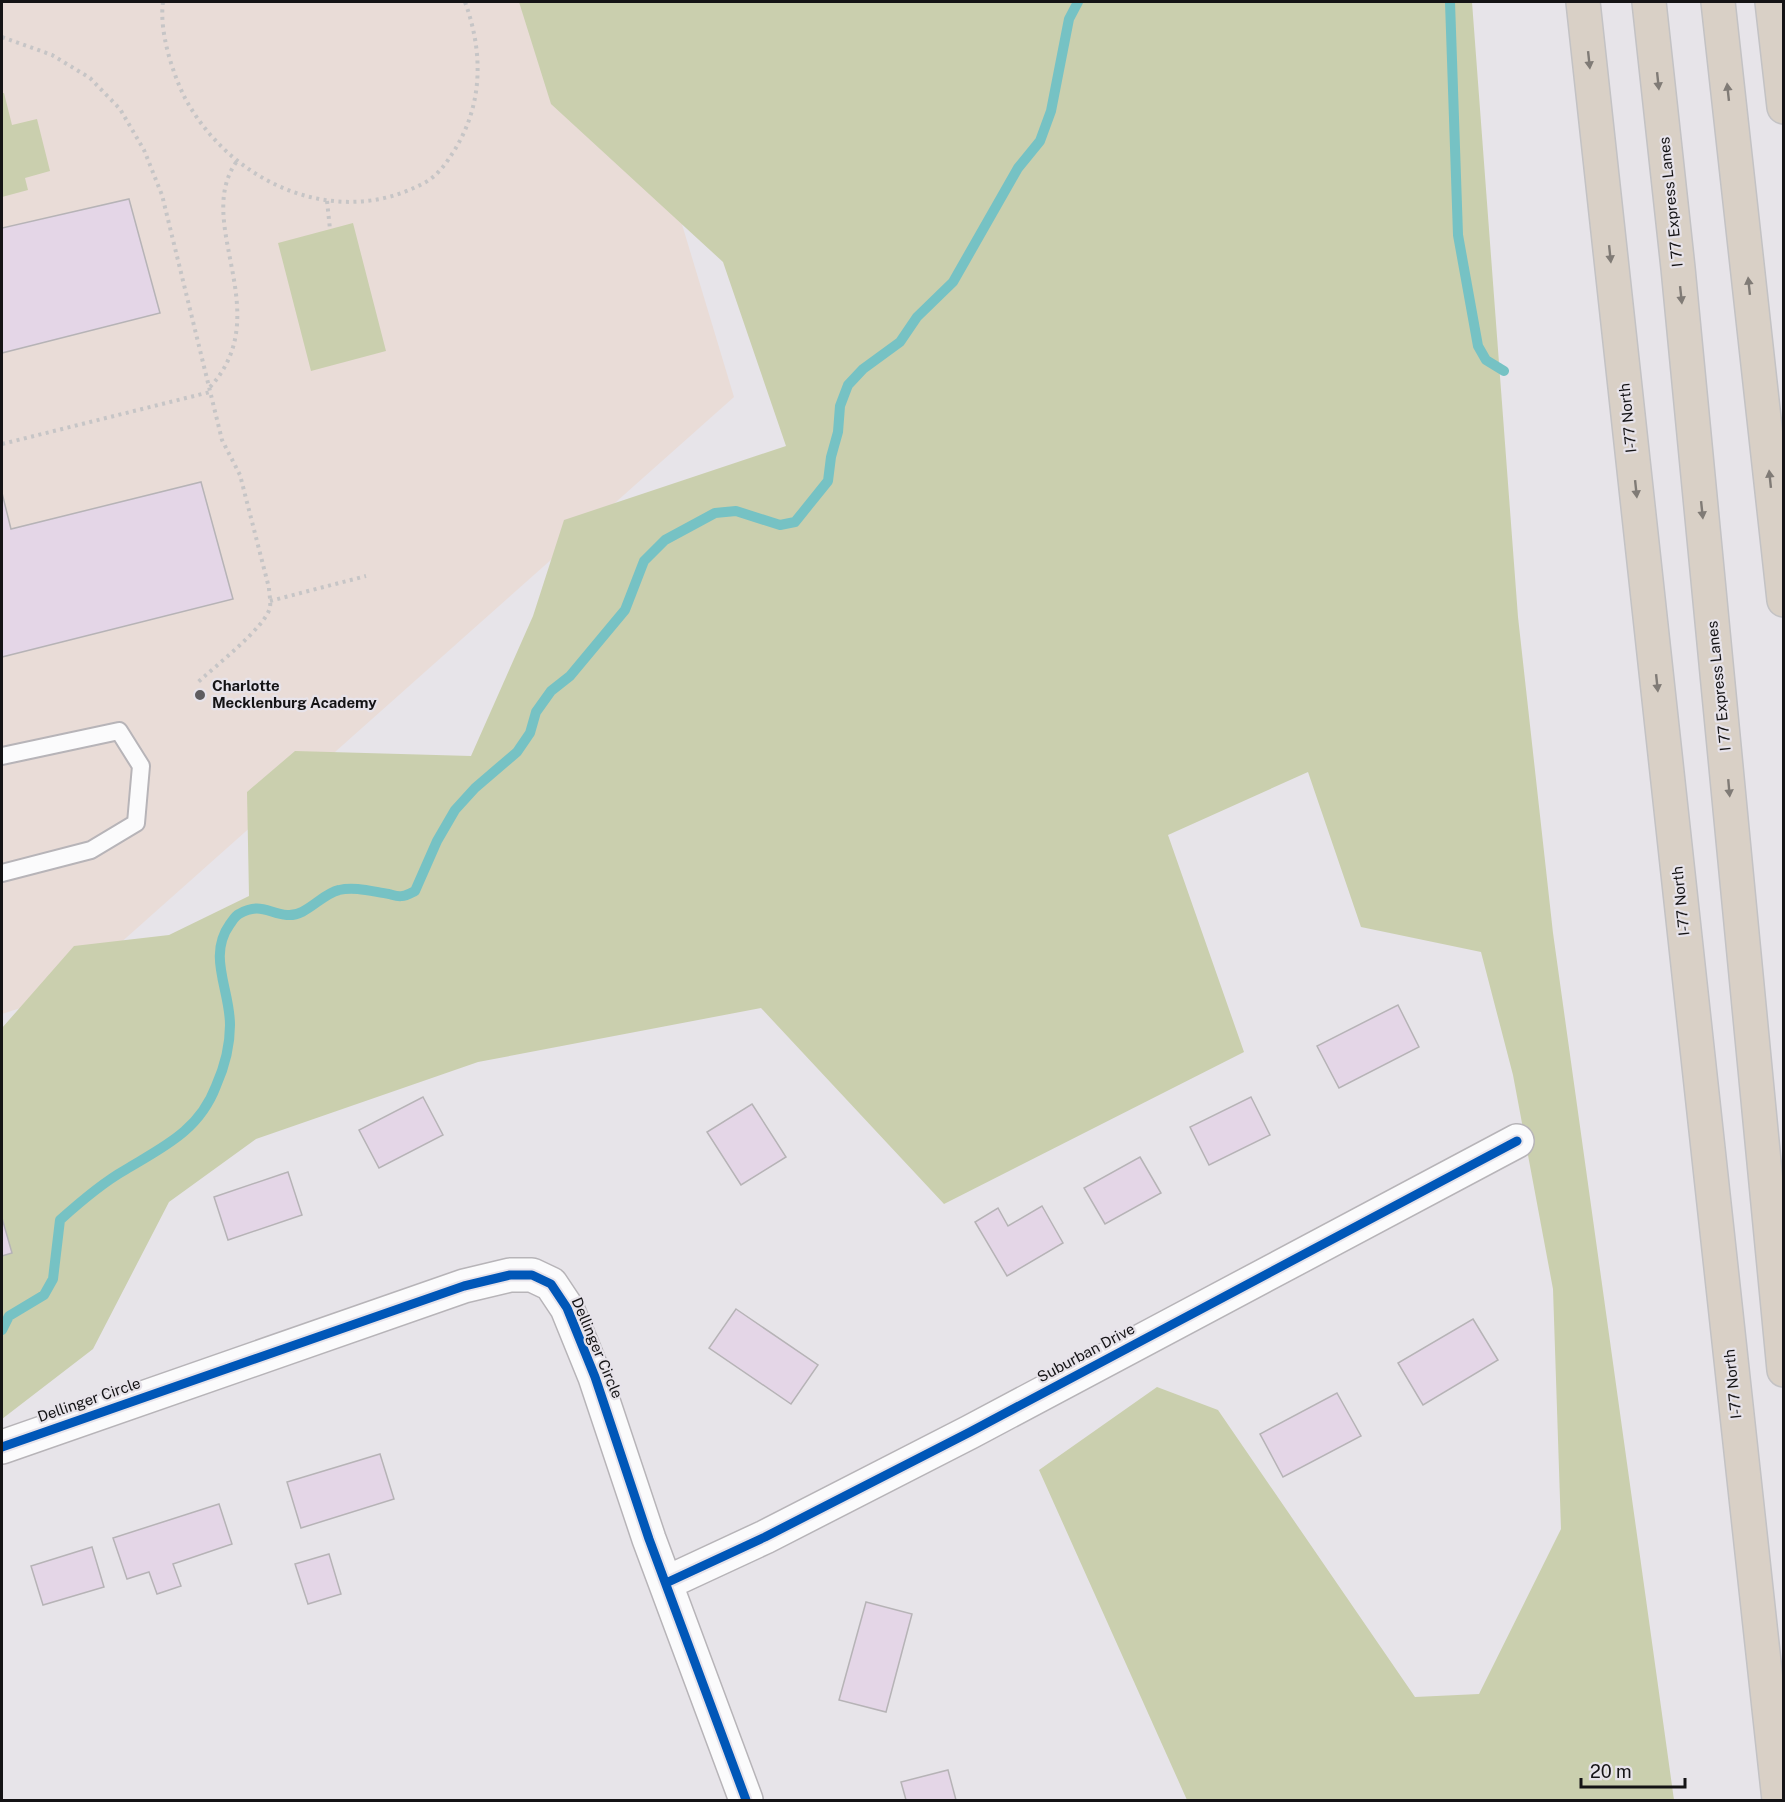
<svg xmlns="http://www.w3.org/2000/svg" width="1785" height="1802" font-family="'Public Sans',sans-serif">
<rect width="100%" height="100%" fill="#e7e4e9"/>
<path fill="#e9dcd7" d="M2,2h613l119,395 -671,597 -61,20z"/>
<path fill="#cacfae" d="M519,2h953l46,615 35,316 121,867h-487l-148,-330 118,-83 61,23 197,287 64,-3 82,-165 -8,-240 -40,-214 -32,-123 -120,-25 -53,-155 -140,63 76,217 -300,152 -183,-196 -283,54 -222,77 -87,63 -76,147 -91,70v-391l72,-82 95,-11 80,-39 -2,-104 48,-41 176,5 62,-140 31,-96 222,-74 -63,-184 -172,-158z
M2,93h2l8,32 25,-6 13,52 -25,7 3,12 -26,7z
M353,223l33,128 -75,20 -33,-128z"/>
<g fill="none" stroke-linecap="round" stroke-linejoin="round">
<path stroke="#76c2c4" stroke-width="10" d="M1450,2l8,233 20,111 8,14 18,11
M2,1330l7,-14 35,-21 9,-16 7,-59c20,-18 42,-37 65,-50 38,-23 74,-39 91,-84 8,-18 14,-41 14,-61 0,-36 -23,-69 0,-101 3,-4 5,-8 9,-10 21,-12 29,-1 48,1 19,2 34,-21 52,-25 16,-4 35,2 50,4 4,1 9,3 13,2 4,0 9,-3 13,-5l22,-50 18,-31 20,-22 42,-36 13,-19 6,-21 15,-21 19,-15 55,-66 19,-49 21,-21 50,-27 21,-2 44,14 15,-3 33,-41 3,-24 7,-25 2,-26 8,-21 15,-16 37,-27 17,-25 36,-35 65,-114 22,-27 11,-30 18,-92 9,-17"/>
</g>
<path fill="#e4d6e7" stroke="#b6b3b6" stroke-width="1.5" d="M129,199l31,114 -158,40v-125z
M201,482l32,117 -231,58v-164l9,36z
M1398,1005l21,42 -80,41 -22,-42z
M423,1097l20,38 -64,33 -20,-38z
M1251,1097l19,38 -61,30 -19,-38z
M752,1104l34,53 -45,28 -34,-53z
M1140,1157l21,36 -56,31 -21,-36z
M288,1172l14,43 -74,25 -14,-43z
M1042,1206l21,37 -56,33 -32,-54 23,-14 10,18z
M2,1218l10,35 -10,3z
M736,1309l82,56 -27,39 -82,-56z
M1473,1319l25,41 -75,45 -25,-42z
M1337,1393l24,43 -78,41 -23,-43z
M380,1454l14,45 -93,29 -14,-46z
M219,1504l13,40 -59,20 8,22 -24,8 -8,-22 -22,7 -14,-41z
M92,1547l12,40 -61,18 -12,-39z
M329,1554l12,40 -33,10 -13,-40z
M866,1602l46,12 -26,98 -47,-12z
M948,1770l8,30h-50l-5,-18z"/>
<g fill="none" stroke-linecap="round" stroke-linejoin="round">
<defs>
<path id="service" d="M2,756l117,-25 22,35 -5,57 -45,27 -89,23"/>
<path id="minor" d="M2,1447l462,-161 46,-11h22l19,9 16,24 28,69 54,162 97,261
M666,1583l99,-46 205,-105 547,-291"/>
<path id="motorway" d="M1583,2l196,1798
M1649,2l29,266 106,1102
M1718,2l66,598
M1772,2l12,105"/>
</defs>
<use href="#service" stroke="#b7b4b8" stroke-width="20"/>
<use href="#minor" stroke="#b7b4b8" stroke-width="36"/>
<use href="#motorway" stroke="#c3c2c4" stroke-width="36"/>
<path stroke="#c6c5c6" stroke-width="4" stroke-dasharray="3 4.5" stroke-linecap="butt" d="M163,2c-4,29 9,70 22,96 45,84 150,133 239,85 12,-6 21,-18 28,-29 31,-47 32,-100 13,-152
M2,37l50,18 38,23 30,31 24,41 18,45 60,245 18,35 29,113c0,5 2,13 1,19 -3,19 -57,61 -73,76
M327,201l3,28
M210,387c68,-74 -18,-164 27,-226
M2,444l208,-52
M270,601l96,-25"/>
<use href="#service" stroke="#fbfbfc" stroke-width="16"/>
<use href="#minor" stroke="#fbfbfc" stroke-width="33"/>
<use href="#motorway" stroke="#d9d0c6" stroke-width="33"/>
<defs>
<path id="cycleway" d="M2,1447l462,-161 46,-11h22l19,9 16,24 28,69 54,162 97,261
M666,1583l99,-46 205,-105 547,-291"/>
</defs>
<use href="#cycleway" stroke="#e7e3ea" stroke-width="13"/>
<use href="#cycleway" stroke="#0057b8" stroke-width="9"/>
</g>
<defs><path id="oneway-solid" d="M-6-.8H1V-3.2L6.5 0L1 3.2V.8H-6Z" transform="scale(1.5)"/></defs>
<g fill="#807b76">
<use href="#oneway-solid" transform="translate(1589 60) rotate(84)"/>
<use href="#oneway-solid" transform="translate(1658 81) rotate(84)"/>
<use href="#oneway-solid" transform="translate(1728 92) rotate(-96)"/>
<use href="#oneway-solid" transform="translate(1610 254) rotate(84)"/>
<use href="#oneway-solid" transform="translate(1749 286) rotate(-96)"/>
<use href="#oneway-solid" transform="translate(1681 295) rotate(84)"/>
<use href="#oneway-solid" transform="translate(1770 479) rotate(-96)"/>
<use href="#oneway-solid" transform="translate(1636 489) rotate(84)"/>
<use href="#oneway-solid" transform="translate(1702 510) rotate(84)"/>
<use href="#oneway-solid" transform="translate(1657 683) rotate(84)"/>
<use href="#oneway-solid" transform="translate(1729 788) rotate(85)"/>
</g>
<circle fill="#5e5c5f" stroke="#e7e3ea" stroke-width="2" cx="200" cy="695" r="6"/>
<g text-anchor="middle" stroke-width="4.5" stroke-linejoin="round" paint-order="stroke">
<g font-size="15" fill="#141315" stroke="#e7e3ea">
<text transform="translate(1671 202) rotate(-96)" y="5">I 77 Express Lanes</text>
<text transform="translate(1628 418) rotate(-96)" y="5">I-77 North</text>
<text transform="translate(1719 686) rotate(-96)" y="5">I 77 Express Lanes</text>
<text transform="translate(1681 901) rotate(-96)" y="5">I-77 North</text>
<text transform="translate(597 1348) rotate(67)" y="5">Dellinger Circle</text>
<text transform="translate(1086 1353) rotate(-28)" y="5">Suburban Drive</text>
<text transform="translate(1733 1384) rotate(-96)" y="5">I-77 North</text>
<text transform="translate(89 1400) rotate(-19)" y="5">Dellinger Circle</text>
</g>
<g font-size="15" font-weight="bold" fill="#141315" stroke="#e7e3ea" text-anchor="start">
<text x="212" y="691">Charlotte<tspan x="212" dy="17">Mecklenburg Academy</tspan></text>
</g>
</g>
<rect width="1785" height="1802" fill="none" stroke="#141315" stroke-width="6"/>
<path d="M1581 1778v9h104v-9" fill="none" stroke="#141315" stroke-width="3"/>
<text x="1590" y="1778" font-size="18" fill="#141315" stroke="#e7e3ea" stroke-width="4.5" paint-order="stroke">20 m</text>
</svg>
